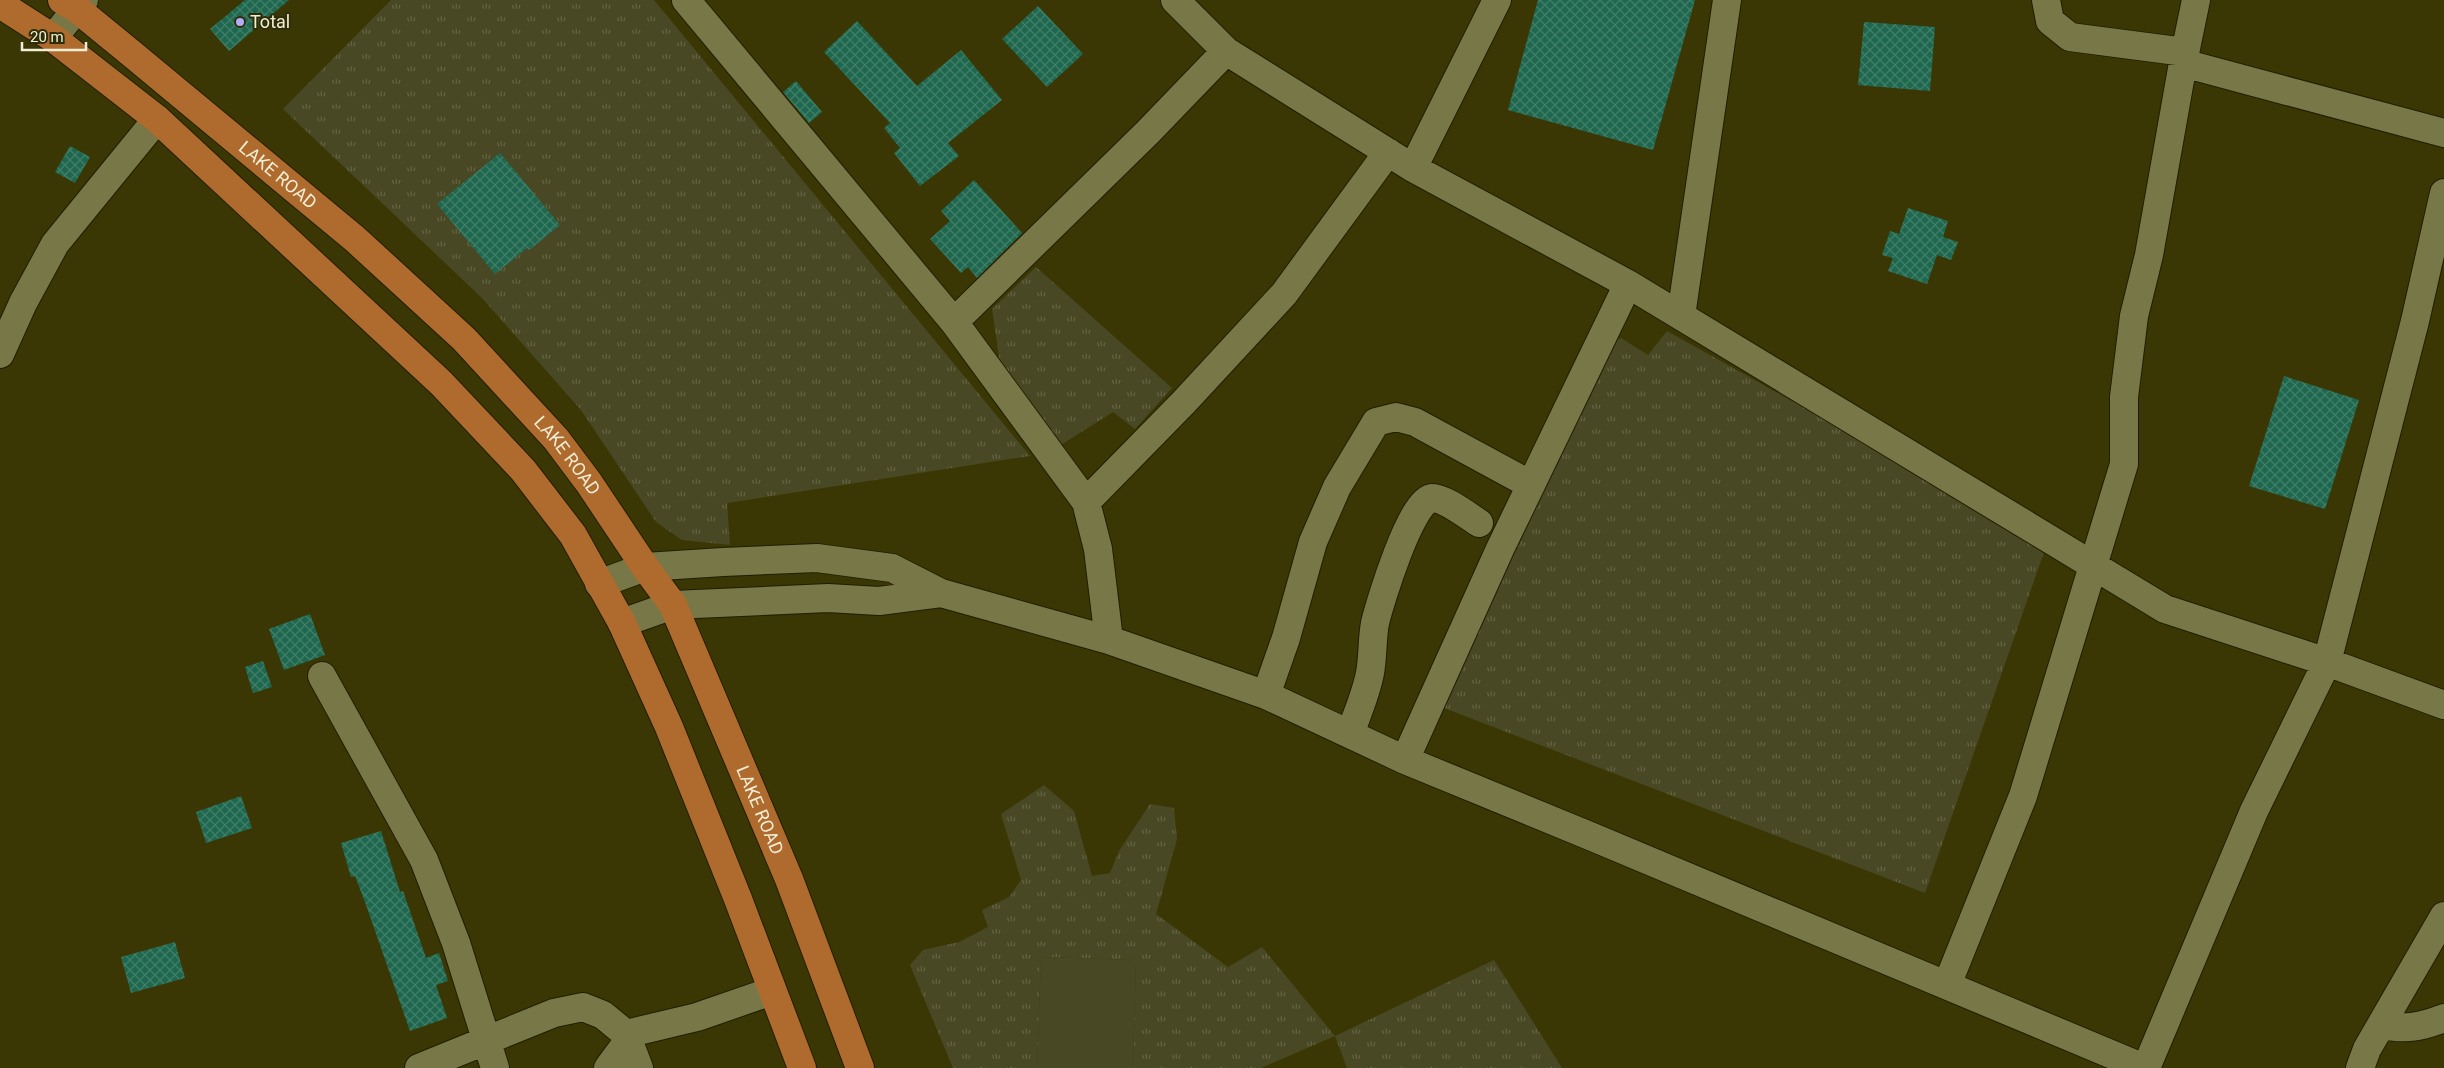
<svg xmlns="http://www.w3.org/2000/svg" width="2444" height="1068" font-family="Roboto,sans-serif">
<defs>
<pattern id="grass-tufts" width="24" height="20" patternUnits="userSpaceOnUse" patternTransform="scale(1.25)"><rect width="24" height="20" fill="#494824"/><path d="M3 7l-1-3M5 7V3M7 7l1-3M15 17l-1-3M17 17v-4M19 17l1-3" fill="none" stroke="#646343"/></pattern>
<pattern id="building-cross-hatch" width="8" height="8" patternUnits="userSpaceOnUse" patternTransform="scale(1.25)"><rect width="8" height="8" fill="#1f684f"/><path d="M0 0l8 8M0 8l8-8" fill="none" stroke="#407e68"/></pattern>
</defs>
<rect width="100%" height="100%" fill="#3a3704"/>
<path fill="url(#grass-tufts)" d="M391,0h263l376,456 -303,47 3,42 -48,-5 -26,-18 -75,-112 -99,-112 -199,-189z
M1036,267l136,121 -37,41 -22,-17 -57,36 -56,-85 -8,-54z
M1667,331l150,84 227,137 -119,341 -481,-185 164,-363 13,-7 27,17z
M1044,785l30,26 18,65 18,-3 9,-22 31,-47 24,4 3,31 -21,75 72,53 34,-20 73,89 159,-76 68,108h-215l-12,-32 -74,32h-128l3,-108 -95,-3 -4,111h-84l-43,-103 13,-15 36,-8 29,-15 -6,-17 27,-13 12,-17 -20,-66z"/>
<path fill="#494824" d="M1041,957l95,3 -3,108h-96z"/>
<path fill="url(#building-cross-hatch)" d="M245,0h44l-60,51 -19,-22z
M1538,0h157l-42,150 -145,-40z
M1038,6l45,48 -36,33 -45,-48z
M857,21l60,65 44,-36 41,50 -54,43 11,13 -39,30 -26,-33 6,-5 -16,-20 6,-5 -66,-71z
M1864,22l71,5 -5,64 -72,-6z
M796,81l26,31 -13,11 -26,-31z
M70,146l20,11 -15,26 -20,-11z
M500,153l60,72 -31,25 -2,-2 -32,26 -58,-70z
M974,180l48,53 -45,45 -9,-11 -7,6 -31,-34 20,-18 -9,-10z
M1908,208l40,13 -5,16 15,5 -7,18 -14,-5 -10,29 -39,-13 5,-13 -11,-3 8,-24 9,3z
M2284,376l75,24 -34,109 -76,-23z
M310,614l15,41 -41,15 -15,-41z
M263,661l9,26 -19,6 -8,-26z
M241,796l11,32 -46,15 -10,-31z
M381,831l19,61 3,-1 23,67 13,-5 9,28 -12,4 11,33 -37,13 -45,-129 -10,-26 -4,1 -10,-34z
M175,942l10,36 -54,15 -10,-36z"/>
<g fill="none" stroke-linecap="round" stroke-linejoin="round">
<defs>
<path id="minor" d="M686,0l268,322 132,180 12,47 11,91
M1175,0l51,51 187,117 215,116 537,325 162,53 117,43
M2046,0l4,21 20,16 115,15
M53,38l31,-38
M2183,63l261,70
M1413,168l84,-168
M1681,316l46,-316
M954,322l194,-190 78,-81
M0,354l23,-51 32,-59 102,-125
M1086,502l98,-100 100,-108 104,-142
M599,584l46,-17 78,-5 94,-4 75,10 49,25 168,47 157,55 139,65 185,76 554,232
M622,623l51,-18 155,-7 51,3 62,-8
M322,676l102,184 32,83 39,125
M1266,695l20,-57 27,-96 24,-55 39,-65 20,-5 19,5 116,63
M1350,734c7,-20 16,-40 20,-61 3,-16 2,-34 5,-50 5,-21 36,-123 57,-125 13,0 36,18 47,25
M1405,760l95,-211 128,-265
M1947,985l76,-189 101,-332v-67l10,-81 15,-61 34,-192 13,-63
M2382,1024c23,7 41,2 62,-6
M626,1034l71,-17 75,-26
M419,1068l135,-55 29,-6 20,8 23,19 13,34
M608,1068l20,-27
M2146,1068l108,-257 73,-149 88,-341 29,-128
M2360,1068l7,-19 77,-133"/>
<g id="major">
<path id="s1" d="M62,0l15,9 55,45 223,185 109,100 92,100 33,44 56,84 28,38 116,274 71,189"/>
<path d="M0,4l53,34 104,81 284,264 82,87 50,65 49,88 47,104 69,172 64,169"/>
</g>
</defs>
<use href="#minor" stroke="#201e00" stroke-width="30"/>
<use href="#major" stroke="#201e00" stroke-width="30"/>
<use href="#minor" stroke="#787747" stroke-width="28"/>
<use href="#major" stroke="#af6a2e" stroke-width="28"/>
</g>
<circle fill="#b2adf9" stroke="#2f2d08" stroke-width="2" cx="240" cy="22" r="5"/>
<g text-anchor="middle" stroke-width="4" stroke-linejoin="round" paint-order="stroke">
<g font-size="18" fill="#f0efd6" stroke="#2f2d08" text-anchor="start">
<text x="250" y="28">Total</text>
</g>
<g font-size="18" fill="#f0efd6" stroke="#2f2d08">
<text dy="6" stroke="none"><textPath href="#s1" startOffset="278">LAKE ROAD</textPath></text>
<text dy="6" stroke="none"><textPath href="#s1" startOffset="682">LAKE ROAD</textPath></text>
<text dy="6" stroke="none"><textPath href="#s1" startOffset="1088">LAKE ROAD</textPath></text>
</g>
</g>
<path d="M22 42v8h64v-8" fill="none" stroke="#f0efd6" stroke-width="2.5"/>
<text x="30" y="42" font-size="15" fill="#f0efd6" stroke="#2f2d08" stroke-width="4" paint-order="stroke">20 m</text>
</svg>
